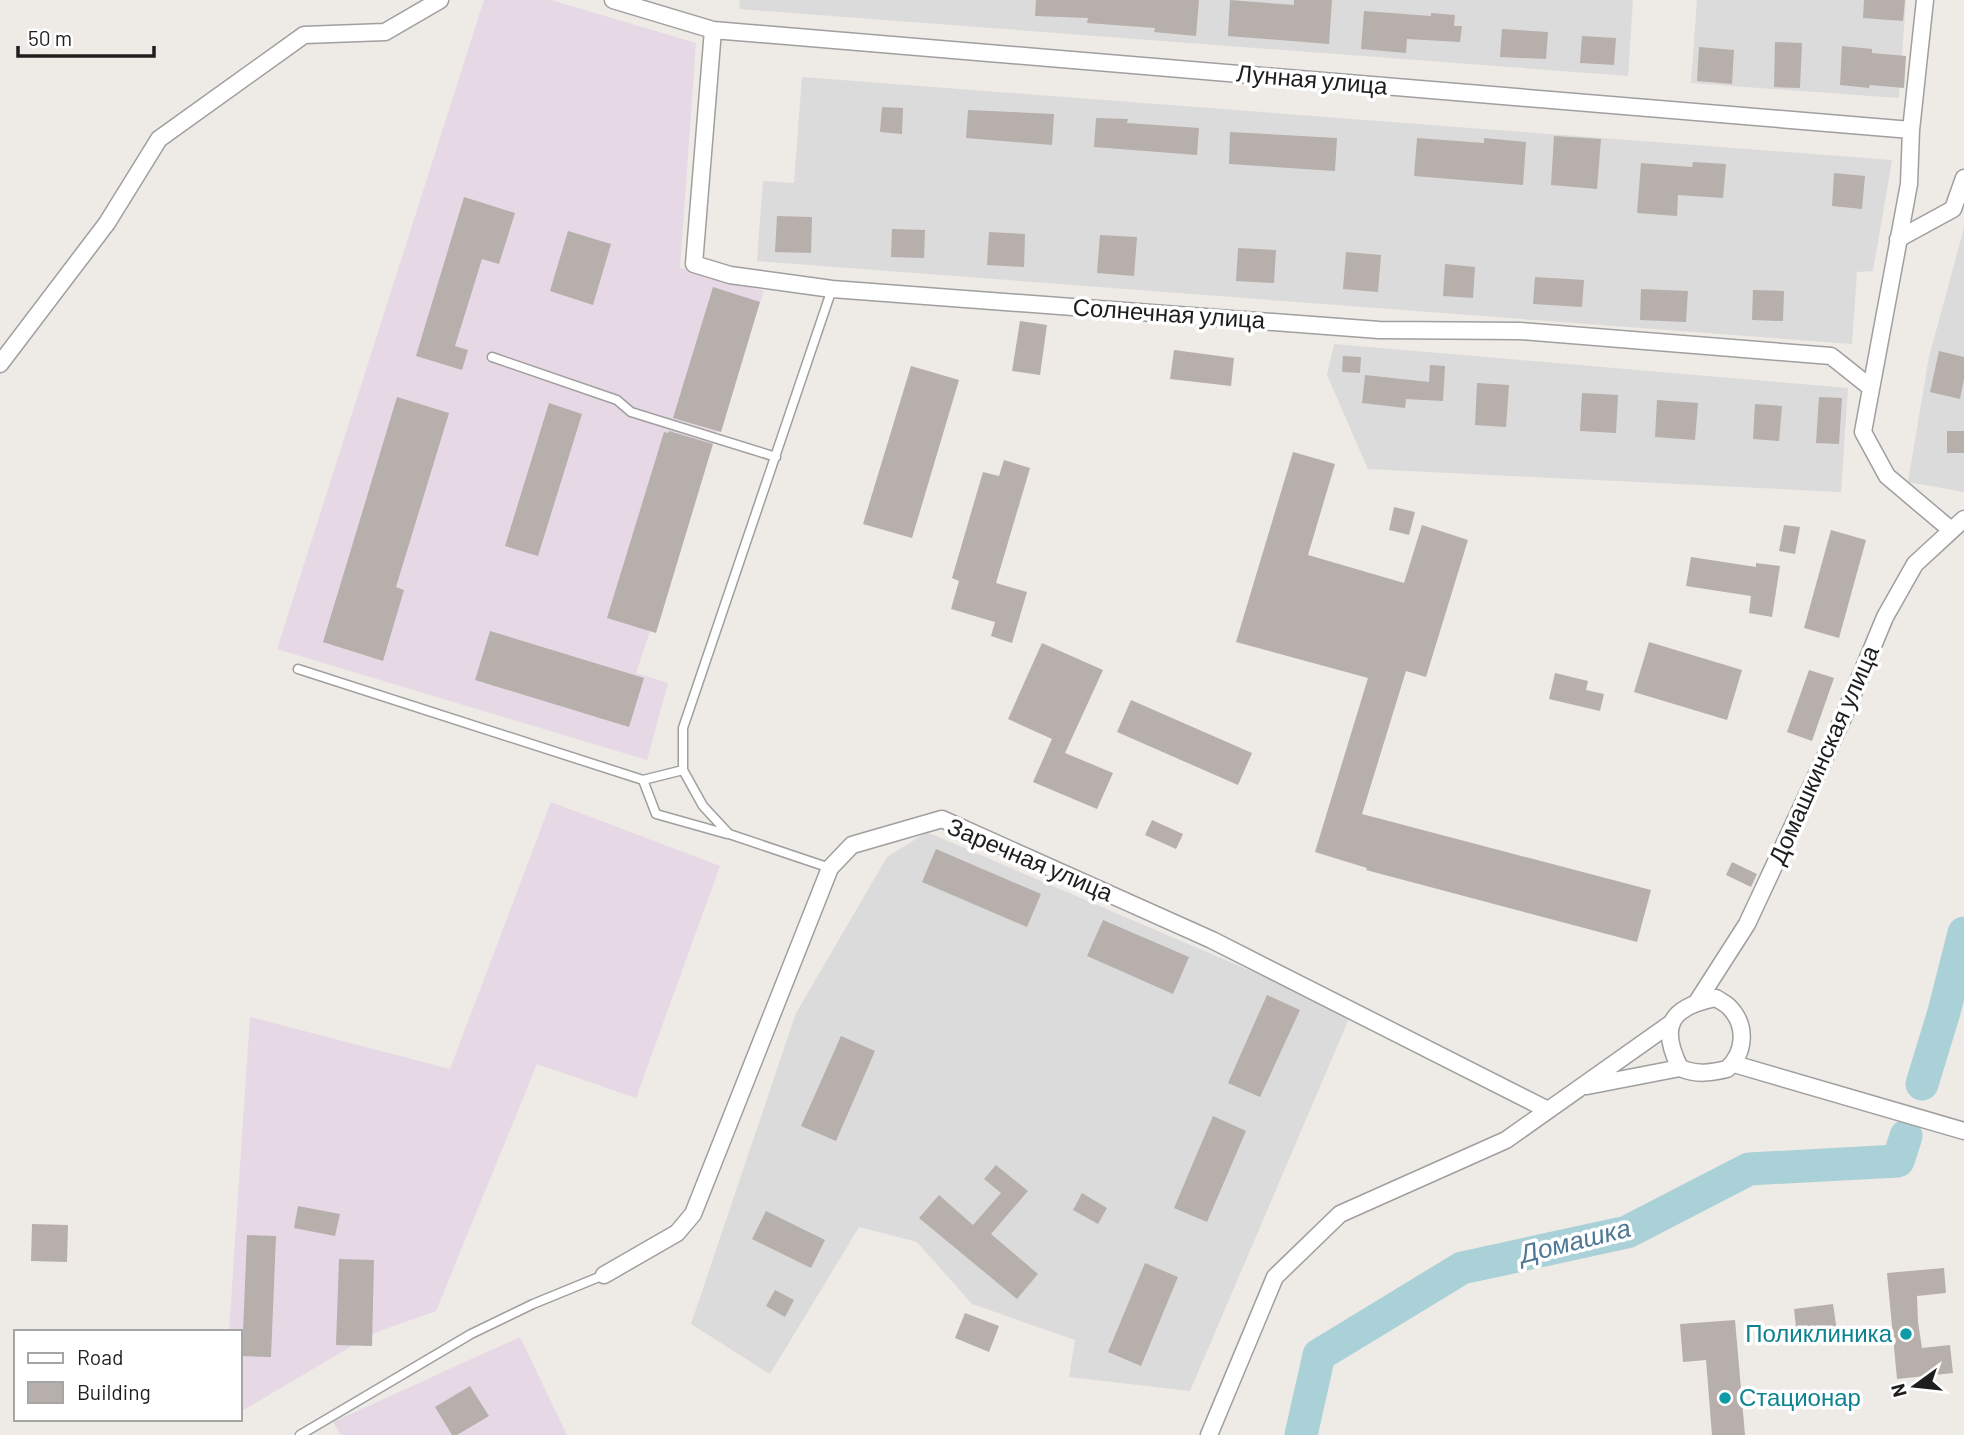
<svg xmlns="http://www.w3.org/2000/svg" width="1964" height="1435" font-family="Barlow,sans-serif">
<rect width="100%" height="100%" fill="#eeeae5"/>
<path fill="#dcdbdb" d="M740,0h893l-5,76 -889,-67z
M1697,0h209l-7,98 -208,-15z
M802,77l1090,83 -19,111 -16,1 -5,72 -1095,-83 6,-80 31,2z
M1964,228v264l-56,-10 21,-125z
M1334,344l514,44 -7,104 -473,-23 -41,-94z
M927,832l424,182 -161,377 -121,-14 6,-37 -103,-36 -55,-62 -58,-15 -89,147 -79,-50 105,-311 91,-156z"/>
<path fill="#e6d8e5" d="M484,0h67l145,43 -16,225 84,23 -128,382 32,10 -21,77 -370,-111z
M551,802l169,64 -84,232 -99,-34 -101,247 -62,22 -134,79v-80h-11l21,-315 200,52z
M520,1337l47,98h-226l-8,-13z"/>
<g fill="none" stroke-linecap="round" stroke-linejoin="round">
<path stroke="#aad1d7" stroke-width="33" d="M1922,1084l22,-72 20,-79
M1301,1435l18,-80 143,-87 165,-36 122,-63 149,-8 8,-25"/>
</g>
<path fill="#b7afab" d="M1036,0h163l-3,36 -42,-4 1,-4 -68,-5 1,-5 -53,-2z
M1230,0l64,5v-5h38l-3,44 -101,-8z
M1864,0h41l-2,21 -40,-3z
M1364,11l67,5v-3l24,2 -1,11h8l-2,16 -53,-3 -1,14 -45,-4z
M1502,29l46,3 -2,27 -46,-2z
M1582,36l34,2 -2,27 -34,-2z
M1775,42l27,1 -2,45 -26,-1z
M1842,46l30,3v4l34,3 -2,32 -34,-3 -1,3 -29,-3z
M1699,47l35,3 -2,34 -35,-3z
M882,107l21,1 -1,26 -22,-2z
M968,110l86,4 -2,31 -86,-7z
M1096,118l32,1 -1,4 72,5 -2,27 -103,-8z
M1230,132l107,6 -2,33 -106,-7z
M1554,136l47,3 -4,50 -46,-4z
M1417,138l67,5v-5l42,4 -3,43 -109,-9z
M1693,162l33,2 -3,34 -45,-3 -1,21 -40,-3 4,-50 51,4z
M1834,173l31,3 -3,33 -30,-3z
M464,197l51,16 -16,51 -17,-5 -27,87 13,4 -6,20 -46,-14z
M777,216l35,1 -1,36 -36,-1z
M892,229l33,1 -1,28 -33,-1z
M568,231l43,13 -18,61 -43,-14z
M989,232l36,2 -1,33 -37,-2z
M1100,235l37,2 -3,39 -37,-3z
M1238,248l38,2 -2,33 -38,-2z
M1346,252l35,3 -3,37 -35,-3z
M1445,264l30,3 -2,31 -30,-2z
M1535,277l49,3 -2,27 -49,-3z
M713,287l47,15 -39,130 -48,-14z
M1641,289l47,2 -2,31 -46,-2z
M1753,290l31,1 -1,30 -31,-1z
M1020,321l27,4 -7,50 -28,-4z
M1174,350l60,8 -3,28 -61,-7z
M1939,351l25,6v22l-4,20 -30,-7z
M1343,356l18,1 -1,16 -18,-1z
M1430,365l15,1 -2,35 -37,-2 -1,9 -43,-5 3,-28 64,7z
M911,366l48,14 -47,158 -49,-14z
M1477,383l32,2 -3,42 -31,-2z
M1582,393l36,2 -2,38 -36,-2z
M397,397l52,16 -53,174 8,3 -21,71 -60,-19z
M1819,397l23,1 -3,46 -23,-1z
M1657,400l41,3 -3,37 -40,-3z
M549,403l33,11 -44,142 -33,-10z
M1755,404l27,2 -3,35 -26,-2z
M669,431l44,13 -57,189 -49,-15 57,-186 4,1z
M1947,431h17v22h-17z
M1293,452l42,12 -27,91 96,28 18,-58 46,15 -42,137 -20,-6 -44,143 289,76 -14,52 -271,-72 1,-2 -52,-16 53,-174 -132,-36z
M1004,460l26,8 -34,115 31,9 -15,51 -21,-7 4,-14 -44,-13 8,-28 -7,-3 31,-106 16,4z
M1394,507l21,5 -6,23 -20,-5z
M1784,525l16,2 -5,27 -16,-3z
M1831,530l35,10 -27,98 -35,-10z
M1691,557l65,10v-4l24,3 -8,51 -23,-4 2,-17 -65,-10z
M490,631l154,47 -15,49 -154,-47z
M1649,642l93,28 -15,50 -93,-28z
M1042,643l61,27 -38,83 48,20 -16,36 -64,-27 19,-43 -44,-20z
M1809,670l25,8 -22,63 -25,-9z
M1555,673l33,8 -2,9 18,4 -4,17 -51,-12z
M1131,700l121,53 -14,32 -121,-53z
M1152,820l31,14 -7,15 -31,-14z
M936,849l105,45 -14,33 -105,-45z
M1732,862l25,12 -6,13 -25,-12z
M1103,920l86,37 -16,37 -86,-38z
M1267,995l33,15 -40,87 -32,-14z
M841,1036l34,15 -39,90 -35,-15z
M1213,1116l33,15 -39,91 -33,-14z
M996,1165l32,26 -37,43 47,40 -21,25 -98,-81 20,-23 34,30 28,-32 -17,-14z
M1082,1193l25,15 -9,16 -25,-14z
M298,1206l42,8 -5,22 -41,-8z
M766,1211l59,29 -14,28 -59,-29z
M32,1224l36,1 -1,37 -36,-1z
M247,1235l29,1 -5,121 -29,-1z
M339,1259l35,1 -2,86 -36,-1z
M1145,1263l33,14 -37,89 -33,-14z
M1944,1268l2,25 -29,3 1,26 4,26 28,-3 3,28 -56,6 -10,-106z
M775,1290l19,10 -9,17 -19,-11z
M1833,1304l4,27 -40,6 -3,-28z
M965,1313l34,13 -10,26 -34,-14z
M1735,1320l10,115h-33l-6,-75 -23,2 -3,-38z
M470,1386l19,30 -32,19h-5l-17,-28z"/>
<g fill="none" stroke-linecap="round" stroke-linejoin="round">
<defs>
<path id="service" d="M492,357l125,43 14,12 145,45
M298,669l345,111 40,-10
M643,780l13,34 71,20
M830,868l-101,-34 -26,-28 -20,-36v-42l149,-439
M300,1435l171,-101 62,-30 71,-29"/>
<path id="minor" d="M613,0l100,30 1198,100
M1925,0l-14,130 -2,54 -46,248 24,44 64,54
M713,30l-19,234 36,11 102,14 547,41 141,1 311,25 39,31
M1898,239l55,-30 11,-31
M0,364l107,-141 52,-84 145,-104 81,-3 55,-32
M1716,998c4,3 11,6 14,10 17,18 15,45 -3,61 -17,4 -30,6 -47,-1 -21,-42 -10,-61 36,-70z
M1697,1002l50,-78 96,-206 42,-101 30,-53 49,-45
M1734,1064l230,67
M1587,1086l93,-18
M604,1275l73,-42 16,-19 137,-346 22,-23 90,-26 270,121 336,170
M1209,1435l66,-158 65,-63 166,-74 164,-116"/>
</defs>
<use href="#service" stroke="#9f9f9f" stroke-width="11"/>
<use href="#minor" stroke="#9f9f9f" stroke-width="19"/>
<use href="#service" stroke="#fff" stroke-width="8"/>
<use href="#minor" stroke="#fff" stroke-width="16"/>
</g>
<g fill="#0f9aa8" stroke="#fff" stroke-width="2.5">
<circle cx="1906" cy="1334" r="7"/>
<circle cx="1725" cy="1398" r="7"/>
</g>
<g text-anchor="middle" stroke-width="7" stroke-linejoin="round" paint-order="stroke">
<g font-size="24" fill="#1e1e1e" stroke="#fff">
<text transform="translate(1312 80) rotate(5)" y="8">Лунная улица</text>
<text transform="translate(1169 314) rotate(4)" y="8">Солнечная улица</text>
<text transform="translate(1824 755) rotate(-66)" y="8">Домашкинская улица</text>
<text transform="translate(1030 860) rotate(23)" y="8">Заречная улица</text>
</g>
<g font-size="24" fill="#0d838f" stroke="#fff" text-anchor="end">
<text x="1892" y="1342">Поликлиника</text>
<text x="1739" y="1406" text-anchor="start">Стационар</text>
</g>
<g font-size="26" font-style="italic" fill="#4e7895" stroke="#fff">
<text transform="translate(1575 1241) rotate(-14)" y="9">Домашка</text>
</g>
</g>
<rect x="14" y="1330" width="228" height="91" fill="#ffffff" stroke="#a5a5a5" stroke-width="2"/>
<rect x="28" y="1353" width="35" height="10" fill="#ffffff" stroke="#a5a5a5" stroke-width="2"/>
<text x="77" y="1365" font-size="21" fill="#1e1e1e">Road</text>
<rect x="28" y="1382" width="35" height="21" fill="#b7afab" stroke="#a5a5a5" stroke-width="2"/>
<text x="77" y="1400" font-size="21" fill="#1e1e1e">Building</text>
<g transform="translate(1915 1386) rotate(255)" stroke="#ffffff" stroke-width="5" paint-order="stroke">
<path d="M0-5L12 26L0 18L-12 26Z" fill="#1e1e1e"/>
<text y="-10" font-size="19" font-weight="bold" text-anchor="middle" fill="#1e1e1e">N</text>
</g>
<path d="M18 46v10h136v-10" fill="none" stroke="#1e1e1e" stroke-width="3.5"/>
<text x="28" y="46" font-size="21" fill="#1e1e1e" stroke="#ffffff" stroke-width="5" paint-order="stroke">50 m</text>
</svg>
